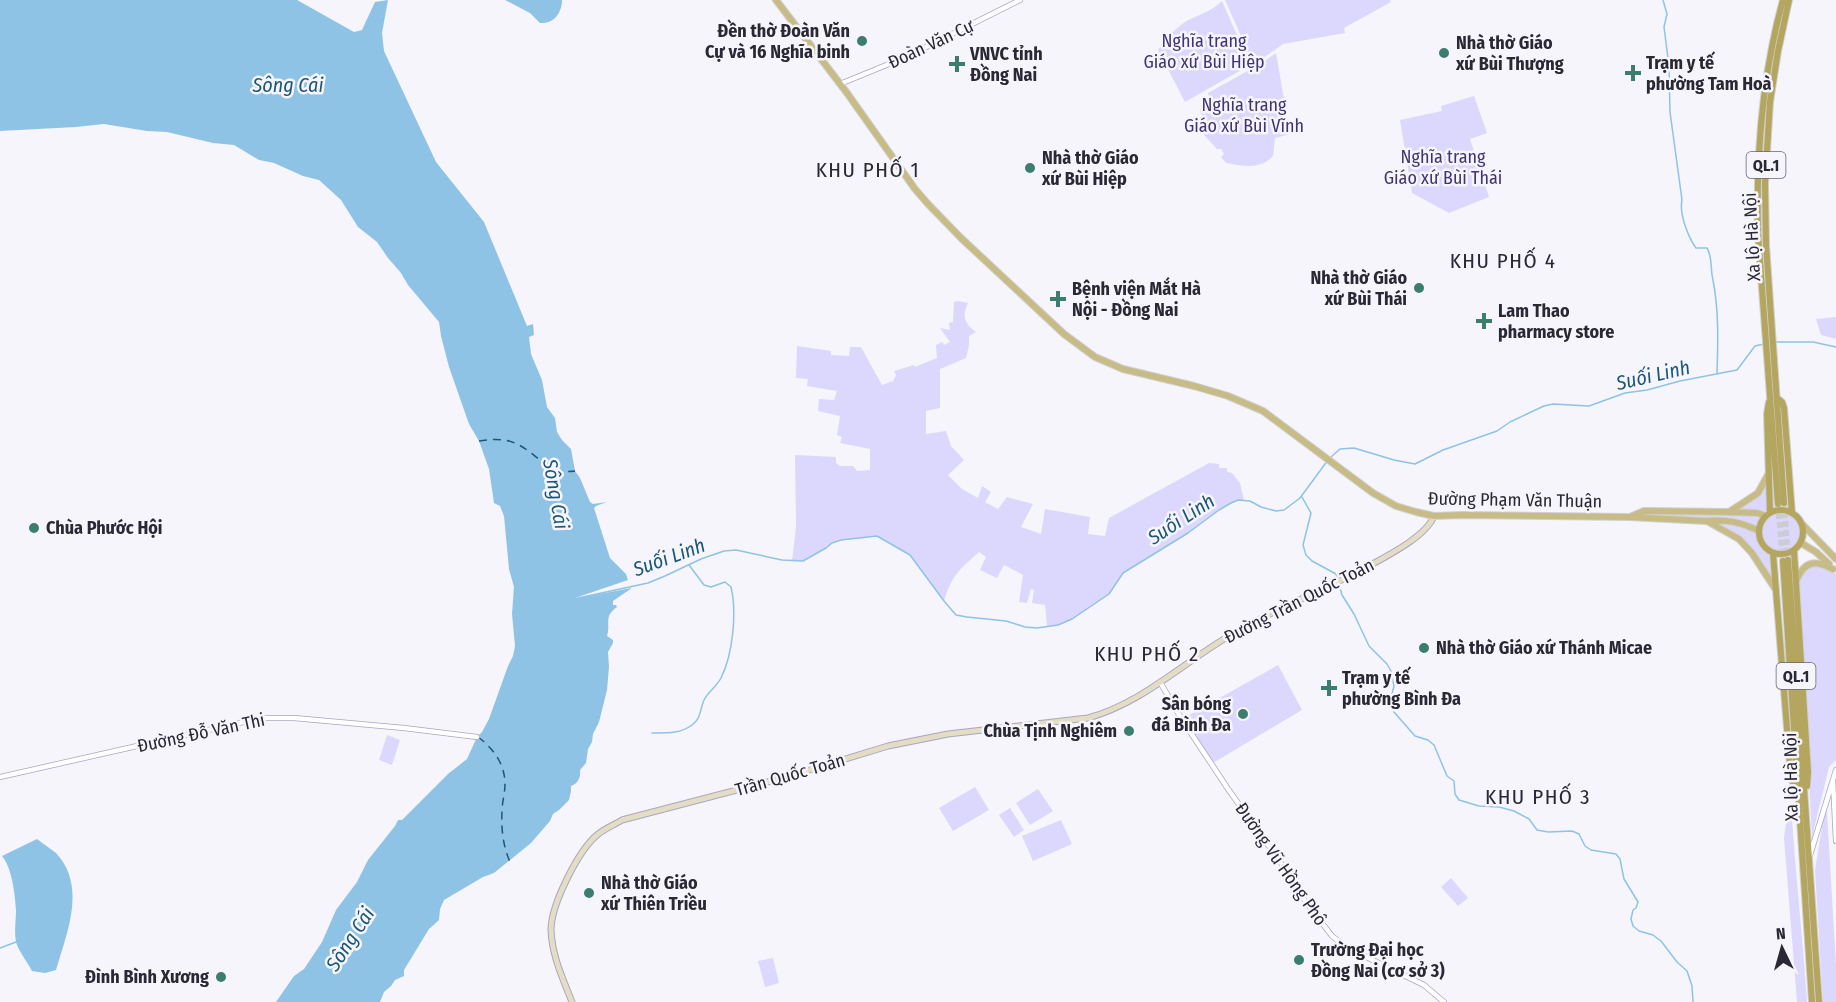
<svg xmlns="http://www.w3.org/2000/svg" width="1836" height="1002" font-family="'Fira Sans Condensed',sans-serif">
<rect width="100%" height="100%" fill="#f5f5fb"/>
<path fill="#dcd7fc" d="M1225,0h165l1,2 -47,26 1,5 -62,11 -17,12 -13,7z
M1222,1l28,64 -65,37 -27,-52c9,-12 21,-27 35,-32 11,-5 20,-8 29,-17z
M1276,53l14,81 -15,4 -2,18c-12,14 -30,10 -47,7l-5,-6 3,-3 -3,-5h-4l-13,-14 1,-16 -5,-7v-2l9,-13 -1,-4 54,-30z
M1474,96l13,37 -17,6 19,58 -40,16 -37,-20 -12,-73 42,-9 -1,-5z
M958,301l10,2c-6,12 -4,21 8,29l-7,4v9l-3,13 -26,11v39l-14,3v23l20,-3 5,15 13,14 -16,15 14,14 16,9 4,-12 9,6 -6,10 13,7 9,-12 26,7 -12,23 20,7 4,-25 45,8 -2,17 17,2 4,-18 100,-55 10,1v4h8v4l5,1 8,10 4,17h-7l-18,10 -31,23 -65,40 -14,21 -36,25 -15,6 -11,1 -2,-21 -13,-2 2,-13 -3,-1 -4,14 -8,-1 4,-27 -19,-10 -7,13 -17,-8 6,-13 -7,-5c-20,18 -27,23 -35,49l-34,-46 -33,-19 -36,4 -9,3 -6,5 -23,13h-11l4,-34 -1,-72 41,2v6l4,3h13l4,5 13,-1v-21l-30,-6 2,-6 -5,-2 3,-19 -22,-5 1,-12 15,1 3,-9 -30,-5 1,-7 -12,-1 1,-32 34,5v4l18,1 1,-9h11l21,38 11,-4 3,-6 -2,-4 20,-6 1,2 22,-9 -1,-13 6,-3 2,3 6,-3 -10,-14 10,2 -1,-7 4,-1 1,-20z
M1836,317v22l-15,-4 -5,-16z
M1767,480l1,32 -2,1 -30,-4 7,-4z
M1762 532a19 19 0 1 1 38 0a19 19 0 1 1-38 0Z
M1644,514l110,1 8,3 -5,9 -20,-8 -10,-2 -21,1 -68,-2z
M1715,522l21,2 21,8c1,10 5,17 14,22l2,28 -19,-30z
M1812,565l17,3 7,6v186l-7,7 -17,70 -14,-258 5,-8z
M1278,665l24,45 -89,53 -29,-45z
M387,735l13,5 -8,25 -13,-5z
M975,787l14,23 -36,21 -14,-23z
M1038,789l15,22 -23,14 -14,-22z
M1010,808l14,22 -10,7 -15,-22z
M1825,809l2,3 9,154v36h-13l-8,-132z
M1792,819c4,61 11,122 15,183h-10l-13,-164 2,-15z
M1061,820l11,24 -39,17 -11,-25z
M1451,878l17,20 -10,8 -17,-19z
M773,958l6,25 -14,4 -7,-26z"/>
<path fill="#8fc3e5" d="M0,0h297l57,32 8,-2 13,-28 13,-2 -6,33 2,18 52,111 48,60 43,104 6,-2 1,11 -5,2 2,17 11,26 5,27 8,11 2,14 5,8 9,9 4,22 5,7 10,24 3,2 14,-2 -11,4 -2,2 16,50 16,16 2,6 -56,19 60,-11 -19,13v4h3l1,2c-14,10 -6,16 -10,29l6,4v3l-5,9 1,15 -2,23 -8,32 -6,12 -1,8 -4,7 -2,14 -6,7c1,7 -2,14 -9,16v5l-2,9 -10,10 -6,4 -3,7 -19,22 -37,30 -11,4 -39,23 -4,9 -1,11 -10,9 -25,41v6l-9,4 -4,6 -7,6 -4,10h-104l18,-26 10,-7 18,-27 14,-32 21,-28 11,-22 27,-34 3,-6h4l46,-46 19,-15 10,-22 5,-5 7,-13 19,-53 5,-10 2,-10 -3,-32 2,-27 -5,-18 -5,-53 -4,-10 -6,-3 -5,-34 -10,-28 -10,-17 -20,-57 -8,-31 -2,-14 -31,-37 -7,-12 -13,-15 -11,-16 -19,-15 -17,-27 -22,-20 -16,-4 -29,-13 -15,-3 -25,-15 -21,-2 -46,-11 -20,-1 -43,-7 -28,3 -76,4z
M505,0h57c0,13 -8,24 -22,23l-10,-10z
M37,839c6,5 13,9 19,14 31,33 11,80 0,117l-11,3 -13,-2c-4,-8 -14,-21 -16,-29 -2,-11 0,-21 0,-32 -1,-16 -4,-42 -14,-54z"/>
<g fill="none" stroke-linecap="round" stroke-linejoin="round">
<path stroke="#8fc3e5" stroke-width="1.5" d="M1663,0l4,14 -3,13 5,39 1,46 12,88c-3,13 6,37 14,48h11c6,10 3,21 6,32 6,31 5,62 4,94
M1775,342h38l23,5
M1331,457l9,-8 14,-1 40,12 21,4 28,-14 54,-19 13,-9 34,-16 9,-2 36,2 36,-13 22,-3 33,-9 57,-11 18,-24 9,-2
M1302,497l9,16 -8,32 3,10 6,6 24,13 6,21 12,19 15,32 18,18 4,7 3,15 -4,16 4,10 21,24 13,4 6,5 13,31 7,5 1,13 4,6 20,6 20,1 15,4 15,8 8,11 11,2 24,-1 7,3 6,12 6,4 25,4 4,5 4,20 14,23 -2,6 -3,2 -2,9 2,7 6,5 14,4 8,6 16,21 10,9 5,15 1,16
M564,601l84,-18 17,-7 36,-17 23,-8 12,-1 46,10 21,1 23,-13 6,-5 9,-3 36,-4 33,19 34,46 12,14 11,2 39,4 19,6 12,1 21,-3 14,-6 37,-25 14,-21 65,-40 31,-23 12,-7 7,-3 12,1 11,6 15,4 8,-1 16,-12 28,-38
M652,733c14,0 28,1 40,-8 9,-6 8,-16 12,-25 4,-8 13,-14 17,-22 12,-24 16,-66 10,-91l-6,-5 -14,5 -7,-2 -15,-20
M0,948l16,-6"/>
<path stroke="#1a5779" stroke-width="1.5" stroke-dasharray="8 6" stroke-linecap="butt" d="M479,441c12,-2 26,-3 38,3 21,10 31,31 58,27
M478,737c15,11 27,27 27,47 0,9 -3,18 -3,28 -1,16 1,34 8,50"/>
<path stroke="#ccccd3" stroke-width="6" stroke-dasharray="6 3" stroke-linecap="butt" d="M1784,503l4,57
M1778,504l5,57"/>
<defs>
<path id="tertiary" d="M840,84l66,-27 114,-57
M1160,682l21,36 47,71 53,74 24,38 27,35 14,11 78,38 20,17
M1836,770l-3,10 3,61
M0,777l261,-59h33l110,10 73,9
M1810,855l23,-75"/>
<path id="secondary" d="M572,1002c-9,-23 -20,-46 -21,-72 0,-25 27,-79 46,-95 7,-6 17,-10 25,-15l161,-42 105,-32 60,-12 140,-16c55,-15 97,-57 146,-85 42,-25 89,-42 131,-65 20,-11 61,-31 69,-52"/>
<path id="primary" d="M776,0l71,93 68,96 13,15 33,34 103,96 31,23 28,12 71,17 34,10 35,15 110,82 23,13 20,6 18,4 29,-1 166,2 77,4c20,-2 35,1 53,10
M1729,512l29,-19 11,-20
M1630,517l14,-6 85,1 28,1 9,3
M1707,521l32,18 13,14 24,37
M1802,524l34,35
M1801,543l15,9 13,12
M1796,581c9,-21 19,-21 37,-12"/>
<path id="trunk" d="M1777,398l5,4 2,6 8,105
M1769,402l-2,12 3,99
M1784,503l-18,-258 -1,-62 5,-81 8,-51 11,-51
M1778,504l-20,-270c-2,-78 4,-158 25,-234
M1759 532a22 22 0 1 1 44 0a22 22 0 1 1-44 0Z
M1794,551l14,221 -1,14
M1773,553l18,225 4,10
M1788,560l31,442
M1783,561l29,441"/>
</defs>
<use href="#tertiary" stroke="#aaa5c4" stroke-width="6"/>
<use href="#secondary" stroke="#aaa5c4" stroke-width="7"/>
<use href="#primary" stroke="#d0d0d3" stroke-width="8"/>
<use href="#trunk" stroke="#d0d0d3" stroke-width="8"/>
<use href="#tertiary" stroke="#fff" stroke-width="4.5"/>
<use href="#secondary" stroke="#e3ddc3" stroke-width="5"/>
<use href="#primary" stroke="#c7bc86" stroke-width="6"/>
<use href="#trunk" stroke="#b4a65e" stroke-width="6"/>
</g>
<g fill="#3b7d6f" stroke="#f5f5fb" stroke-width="2">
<circle cx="862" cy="41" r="6"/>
<circle cx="1444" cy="53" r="6"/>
<path d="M954 55h6v6h6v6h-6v6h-6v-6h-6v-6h6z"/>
<path d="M1630 64h6v6h6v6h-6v6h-6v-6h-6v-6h6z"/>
<circle cx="1030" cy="168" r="6"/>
<circle cx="1419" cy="288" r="6"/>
<path d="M1055 290h6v6h6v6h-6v6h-6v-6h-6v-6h6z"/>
<path d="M1481 312h6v6h6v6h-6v6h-6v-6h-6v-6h6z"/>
<circle cx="34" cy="528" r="6"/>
<circle cx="1424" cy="648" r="6"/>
<path d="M1326 679h6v6h6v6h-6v6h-6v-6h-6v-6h6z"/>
<circle cx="1243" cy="714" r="6"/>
<circle cx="1129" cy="731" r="6"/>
<circle cx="589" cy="893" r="6"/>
<circle cx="1299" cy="960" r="6"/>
<circle cx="221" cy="977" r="6"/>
</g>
<g text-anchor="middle" stroke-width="5" stroke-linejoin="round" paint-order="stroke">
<g fill="#f5f5fb" stroke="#676670" stroke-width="1.5">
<rect x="1746.5" y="152" width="39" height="26" rx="4.5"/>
<rect x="1776.5" y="663" width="39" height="26" rx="4.5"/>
</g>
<g font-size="16" font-weight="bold" fill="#2a2835">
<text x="1766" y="171">QL.1</text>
<text x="1796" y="682">QL.1</text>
</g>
<g font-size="18" font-weight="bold" fill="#2a2835" stroke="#f5f5fb" text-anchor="start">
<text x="850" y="37" text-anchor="end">Đền thờ Đoàn Văn<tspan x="850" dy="21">Cự và 16 Nghĩa binh</tspan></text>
<text x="1456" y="49">Nhà thờ Giáo<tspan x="1456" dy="21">xứ Bùi Thượng</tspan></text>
<text x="970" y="60">VNVC tỉnh<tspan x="970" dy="21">Đồng Nai</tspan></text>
<text x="1646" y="69">Trạm y tế<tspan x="1646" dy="21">phường Tam Hoà</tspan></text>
<text x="1042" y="164">Nhà thờ Giáo<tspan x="1042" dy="21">xứ Bùi Hiệp</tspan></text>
<text x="1407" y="284" text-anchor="end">Nhà thờ Giáo<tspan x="1407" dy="21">xứ Bùi Thái</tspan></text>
<text x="1072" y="295">Bệnh viện Mắt Hà<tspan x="1072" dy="21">Nội - Đồng Nai</tspan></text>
<text x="1498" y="317">Lam Thao<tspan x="1498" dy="21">pharmacy store</tspan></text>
<text x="46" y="534">Chùa Phước Hội</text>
<text x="1436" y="654">Nhà thờ Giáo xứ Thánh Micae</text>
<text x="1342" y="684">Trạm y tế<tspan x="1342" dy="21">phường Bình Đa</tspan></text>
<text x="1231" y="710" text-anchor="end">Sân bóng<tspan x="1231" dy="21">đá Bình Đa</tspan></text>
<text x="1117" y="737" text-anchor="end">Chùa Tịnh Nghiêm</text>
<text x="601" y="889">Nhà thờ Giáo<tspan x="601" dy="21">xứ Thiên Triều</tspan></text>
<text x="1311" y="956">Trường Đại học<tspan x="1311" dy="21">Đồng Nai (cơ sở 3)</tspan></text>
<text x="209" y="983" text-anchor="end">Đình Bình Xương</text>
</g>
<g font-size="18" fill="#423472" stroke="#f5f5fb">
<text x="1204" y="47">Nghĩa trang<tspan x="1204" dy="21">Giáo xứ Bùi Hiệp</tspan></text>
<text x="1244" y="111">Nghĩa trang<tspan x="1244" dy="21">Giáo xứ Bùi Vĩnh</tspan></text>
<text x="1443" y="163">Nghĩa trang<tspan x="1443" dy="21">Giáo xứ Bùi Thái</tspan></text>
</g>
<g font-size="18" fill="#2a2835" stroke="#f5f5fb">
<text transform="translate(931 44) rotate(-25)" y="6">Đoàn Văn Cự</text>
<text transform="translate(1752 237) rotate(-93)" y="6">Xa lộ Hà Nội</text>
<text transform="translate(1515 500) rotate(1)" y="6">Đường Phạm Văn Thuận</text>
<text transform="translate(1299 601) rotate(-27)" y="6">Đường Trần Quốc Toản</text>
<text transform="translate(201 733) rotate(-12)" y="6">Đường Đỗ Văn Thi</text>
<text transform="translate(790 775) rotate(-16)" y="6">Trần Quốc Toản</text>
<text transform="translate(1791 777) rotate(-91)" y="6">Xa lộ Hà Nội</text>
<text transform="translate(1281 864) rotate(55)" y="6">Đường Vũ Hồng Phô</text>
</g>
<g font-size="20" font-style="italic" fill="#1a5779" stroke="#f5f5fb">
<text x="288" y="92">Sông Cái</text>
<text transform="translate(1653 375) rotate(-13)" y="7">Suối Linh</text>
<text transform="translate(556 494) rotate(80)" y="7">Sông Cái</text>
<text transform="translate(1181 519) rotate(-33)" y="7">Suối Linh</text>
<text transform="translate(669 557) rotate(-20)" y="7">Suối Linh</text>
<text transform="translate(350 939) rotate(-57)" y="7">Sông Cái</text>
</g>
<g font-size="21" letter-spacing="1.5" fill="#2a2835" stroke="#f5f5fb">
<text x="868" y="177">KHU PHỐ 1</text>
<text x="1503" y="268">KHU PHỐ 4</text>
<text x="1147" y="661">KHU PHỐ 2</text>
<text x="1538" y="804">KHU PHỐ 3</text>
</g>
</g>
<g transform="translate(1782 948) rotate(355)" stroke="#f5f5fb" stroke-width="4.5" paint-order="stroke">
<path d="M0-4.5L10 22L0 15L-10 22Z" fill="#2a2835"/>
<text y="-9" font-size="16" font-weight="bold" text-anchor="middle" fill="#2a2835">N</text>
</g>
</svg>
